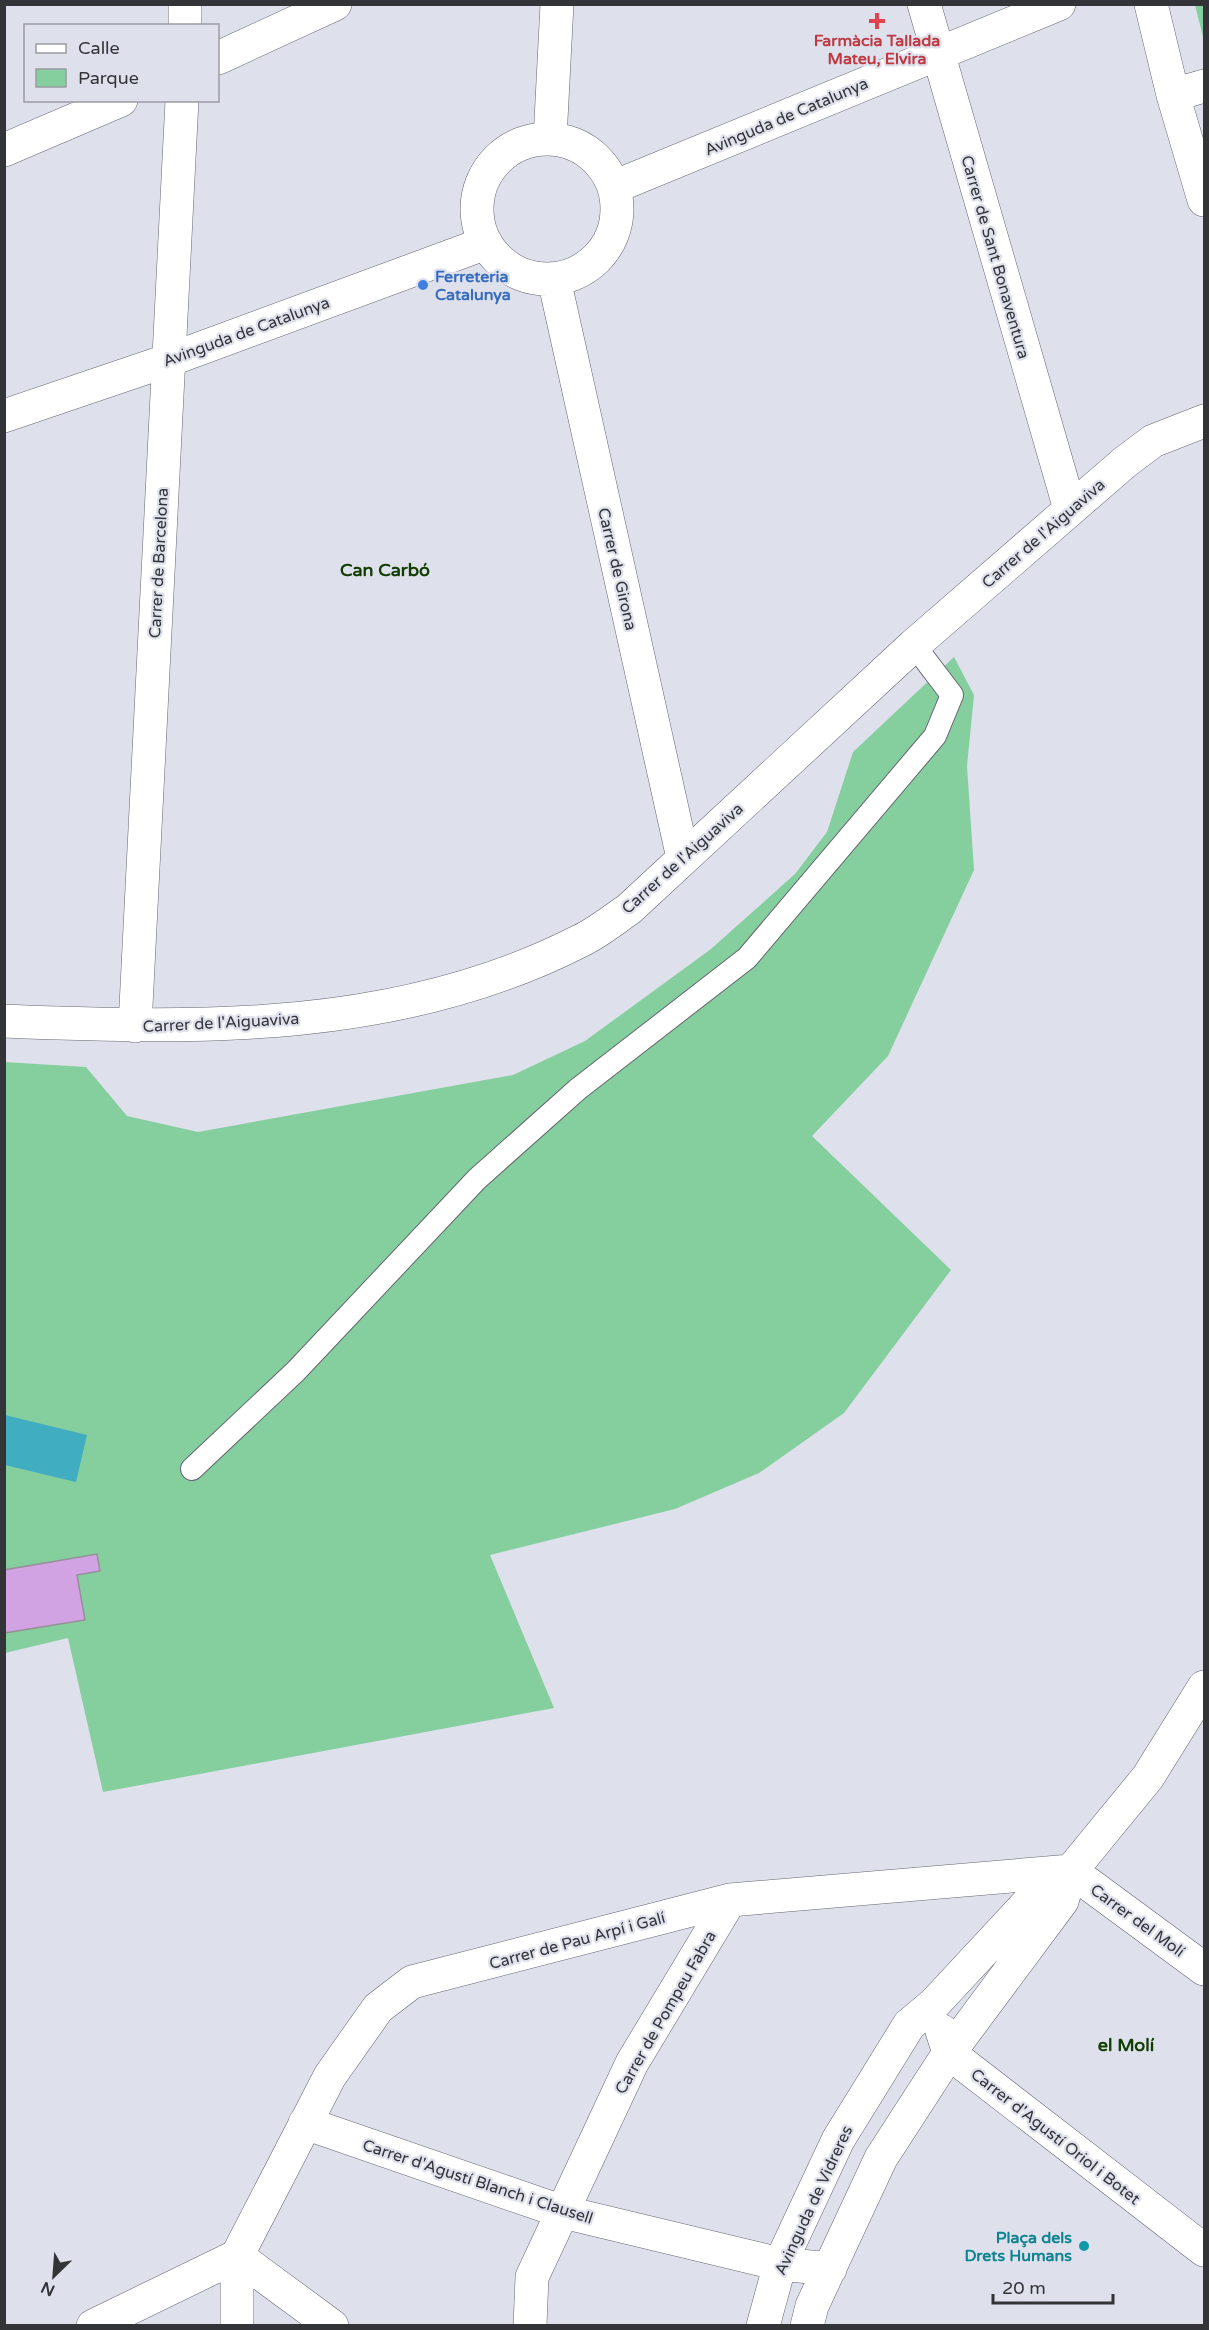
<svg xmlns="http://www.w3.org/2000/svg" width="1209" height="2330" font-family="'Varela Round',sans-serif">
<rect width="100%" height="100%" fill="#dee0ec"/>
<path fill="#85cf9f" d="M1195,5h9v36z
M954,657l20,38 -7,71 7,104 -86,186 -76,80 139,134 -107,143 -85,60 -84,36 -185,46 64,153 -451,84 -35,-154 -63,15 -1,-591 82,5 41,49 71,16 315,-57 72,-34 126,-92 84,-75 32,-42 26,-80z"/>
<path fill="#40adc1" d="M5,1415l82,20 -11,47 -71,-17z"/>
<path fill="#d1a3e3" stroke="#968f99" stroke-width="1.5" d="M97,1554l3,17 -23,4 8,45 -81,13v-63z"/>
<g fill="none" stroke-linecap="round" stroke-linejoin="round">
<defs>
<path id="lane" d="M192,1469l104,-98 181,-192 101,-90 169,-131 188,-222 17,-41 -38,-50"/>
<path id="street" d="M924,4l146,505
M1151,4l22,91 31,105
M185,26v-22
M218,58l117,-54
M1173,95l31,-9
M550,139l7,-135
M477 209a70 70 0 1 1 140 0a70 70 0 1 1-140 0Z
M4,150l117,-50
M614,187l445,-183
M554,279l129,579
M4,416l165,-56 317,-117
M4,1021c197,8 396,12 576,-80 17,-8 33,-21 49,-32l285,-264 211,-183 28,-21 51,-20
M135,1026l47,-926
M1071,1871l133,98
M942,2031l7,22 255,197
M305,2123l258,89 217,52 50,5
M237,2256l95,70
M237,2256v70
M93,2326l144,-70 93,-180 48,-68 34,-26 318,-82 341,-29
M530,2326l2,-49 100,-214 98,-163
M763,2326l17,-62 58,-124 71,-115 25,-21 106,-114 31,-19 77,-94 56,-90
M807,2326l5,-20 69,-148 68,-105 113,-152 9,-30"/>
</defs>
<use href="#lane" stroke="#646670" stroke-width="24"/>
<use href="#street" stroke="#646670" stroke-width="34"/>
<use href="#lane" stroke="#fff" stroke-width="22"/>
<use href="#street" stroke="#fff" stroke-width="33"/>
</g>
<path fill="#e0444e" stroke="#dee0ec" stroke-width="2" d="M874 12h6v6h6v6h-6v6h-6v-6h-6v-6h6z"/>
<circle fill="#3f7fe0" stroke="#dee0ec" stroke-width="2" cx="423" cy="285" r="6"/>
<circle fill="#0f9aa8" stroke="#dee0ec" stroke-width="2" cx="1084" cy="2246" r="6"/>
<g text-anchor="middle" stroke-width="4.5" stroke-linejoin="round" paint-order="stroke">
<g font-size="16" font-weight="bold" fill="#be3a42" stroke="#dee0ec">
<text x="877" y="46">Farmàcia Tallada<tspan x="877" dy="18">Mateu, Elvira</tspan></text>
</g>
<g font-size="16" fill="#333438" stroke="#dee0ec">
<text transform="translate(786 116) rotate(-23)" y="6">Avinguda de Catalunya</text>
<text transform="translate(996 257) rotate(74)" y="6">Carrer de Sant Bonaventura</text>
<text transform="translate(246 331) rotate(-20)" y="6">Avinguda de Catalunya</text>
<text transform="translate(1043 533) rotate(-41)" y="6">Carrer de l'Aiguaviva</text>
<text transform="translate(158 563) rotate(-87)" y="6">Carrer de Barcelona</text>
<text transform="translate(618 569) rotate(77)" y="6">Carrer de Girona</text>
<text transform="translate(682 858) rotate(-42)" y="6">Carrer de l'Aiguaviva</text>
<text transform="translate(221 1022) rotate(-3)" y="6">Carrer de l'Aiguaviva</text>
<text transform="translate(1138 1920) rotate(36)" y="6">Carrer del Molí</text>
<text transform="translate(577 1940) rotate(-15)" y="6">Carrer de Pau Arpí i Galí</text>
<text transform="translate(665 2012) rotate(-60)" y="6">Carrer de Pompeu Fabra</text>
<text transform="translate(1056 2136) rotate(38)" y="6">Carrer d'Agustí Oriol i Botet</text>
<text transform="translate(478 2181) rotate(18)" y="6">Carrer d'Agustí Blanch i Clausell</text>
<text transform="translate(813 2200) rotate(-65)" y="6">Avinguda de Vidreres</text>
</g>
<g font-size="16" font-weight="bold" fill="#366cbe" stroke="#dee0ec" text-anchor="start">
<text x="435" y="282">Ferreteria<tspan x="435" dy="18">Catalunya</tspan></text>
</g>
<g font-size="16" font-weight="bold" fill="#0d838f" stroke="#dee0ec" text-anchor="end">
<text x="1072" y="2243">Plaça dels<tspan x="1072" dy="18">Drets Humans</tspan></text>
</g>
<g font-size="18" font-weight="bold" fill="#113d00" stroke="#dee0ec">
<text x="385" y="576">Can Carbó</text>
<text x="1126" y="2051">el Molí</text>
</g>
</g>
<rect width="1209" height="2330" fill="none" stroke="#333438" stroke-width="12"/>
<rect x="24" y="24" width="195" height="78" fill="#dee0ec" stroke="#9a9ba4" stroke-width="1.5"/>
<rect x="36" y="44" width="30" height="9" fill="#ffffff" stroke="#9a9ba4" stroke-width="1.5"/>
<text x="78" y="54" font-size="18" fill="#333438">Calle</text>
<rect x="36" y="69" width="30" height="18" fill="#85cf9f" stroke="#9a9ba4" stroke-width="1.5"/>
<text x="78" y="84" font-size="18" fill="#333438">Parque</text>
<g transform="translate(54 2276) rotate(205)" stroke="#dee0ec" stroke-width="4.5" paint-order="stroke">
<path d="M0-4.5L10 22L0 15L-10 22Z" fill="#333438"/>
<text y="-9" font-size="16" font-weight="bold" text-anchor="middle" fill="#333438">N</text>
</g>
<path d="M993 2294v9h120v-9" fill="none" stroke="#333438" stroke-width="3"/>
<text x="1002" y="2294" font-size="18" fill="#333438" stroke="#dee0ec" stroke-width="4.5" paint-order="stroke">20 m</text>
</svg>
